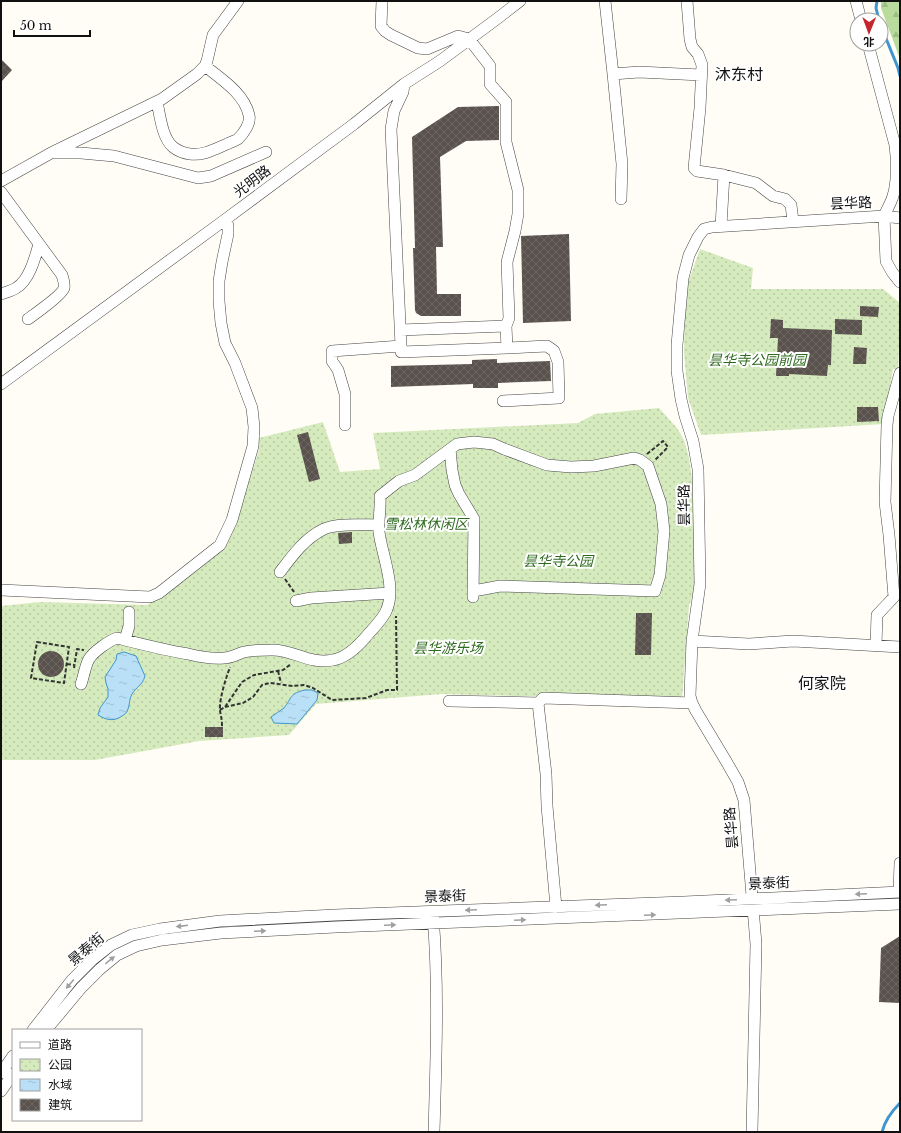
<svg xmlns="http://www.w3.org/2000/svg" width="901" height="1133" font-family="'Libre Baskerville','Noto Sans SC',serif">
<defs>
<pattern id="forest-firs" width="22" height="20" patternUnits="userSpaceOnUse"><rect width="22" height="20" fill="#b9dc9c"/><path d="M5 1l3.5 6h-7zM16 11l3.5 6h-7z" fill="#9ebc85"/></pattern>
<pattern id="park-dots" width="8" height="8" patternUnits="userSpaceOnUse"><rect width="8" height="8" fill="#d5ebbd"/><path d="M2 2h.1M6 6h.1" fill="none" stroke="#b6c8a1" stroke-width="1.8" stroke-linecap="round"/></pattern>
<pattern id="water-ripples" width="26" height="14" patternUnits="userSpaceOnUse"><rect width="26" height="14" fill="#b9e0f7"/><path d="M2 4q2-2 4 0t4 0M15 11q2-2 4 0t4 0" fill="none" stroke="#9ebfd3"/></pattern>
<pattern id="building-cross-hatch" width="8" height="8" patternUnits="userSpaceOnUse"><rect width="8" height="8" fill="#5a524d"/><path d="M0 0l8 8M0 8l8-8" fill="none" stroke="#6d6662"/></pattern>
</defs>
<rect width="100%" height="100%" fill="#fffdf5"/>
<path fill="url(#forest-firs)" d="M881,1h19v58l-19,-51z"/>
<path fill="url(#park-dots)" d="M700,249l53,19 -2,21h132l17,14v42h-1l-1,24h-5l-9,55 -183,11 -13,-37 -4,-45 1,-62z
M659,408l18,20 7,12 5,18 5,34 1,96 -6,18 -7,94 -240,-6 -126,10 -27,31 -90,6 -104,19h-94v-154l39,-4 107,3 81,-63 20,-57 11,-35v-12l64,-16 17,50 40,-3 -7,-36 205,-10 17,-9z"/>
<path fill="url(#water-ripples)" stroke="#3f96cf" d="M124,652l12,4 9,20c-3,10 -8,10 -13,18 -3,5 -2,10 -4,15 -1,4 -3,5 -6,7 -8,6 -16,4 -24,-1l2,-7 8,-11v-8l-2,-6 -1,-6 11,-17 1,-6z
M305,690h7l6,3 -1,7 -20,24 -23,-1 -3,-6c4,-3 9,-6 13,-9 8,-10 6,-15 21,-18z"/>
<g fill="none" stroke-linecap="round" stroke-linejoin="round">
<path stroke="#3f96cf" stroke-width="3" d="M877,1l-1,7 3,12
M881,26l17,42 2,8
M882,1132c3,-12 9,-20 18,-29"/>
</g>
<path fill="url(#building-cross-hatch)" d="M1,59l11,11 -11,12z
M499,106v34l-33,1 -26,16 3,90h-7l1,47h24v22h-40l-5,-3 -1,-3 -2,-62h2l-3,-111 46,-30z
M569,234l2,87 -48,2 -2,-87z
M860,306l19,1 -1,10 -18,-1z
M771,319l12,1v8l49,2 -1,35h-3l-1,11 -38,-2v2h-13l2,-38h-8z
M835,319l27,1v15l-27,-1z
M854,347l13,1 -1,16h-13z
M497,359v4l53,-2 1,20 -53,2v5h-25v-4l-82,3v-21l81,-2v-4z
M857,407h21l1,14 -22,1z
M308,432l12,47 -11,3 -12,-47z
M352,532v11l-13,1 -1,-11z
M636,613h16l-1,42h-16z
M38 664a13 13 0 1 1 26 0a13 13 0 1 1-26 0Z
M205,727h18v10h-18z
M900,936v67l-21,-1 2,-54z"/>
<g fill="none" stroke-linecap="round" stroke-linejoin="round">
<defs>
<path id="minor" d="M382,1l-1,25 4,5 6,4 27,13 9,1 31,-13 11,3 21,27v18l16,18v40l12,48v24l-3,17 -8,31 2,56 -3,8
M605,1l8,73
M687,1l3,38 2,8 6,7 4,11 -2,43 -6,60 3,3 27,4 32,8 17,13 12,3 6,6 2,16
M856,1l5,19
M157,102c3,13 5,36 16,45 5,4 10,6 17,7 13,2 25,-5 37,-10 4,-2 8,-3 11,-5 6,-6 13,-16 11,-24 -5,-22 -28,-36 -44,-49
M56,153h25l33,3 84,22 13,-2 55,-24
M1,181l50,-28 111,-54 35,-25 8,-8 2,-5 6,-26 25,-34
M1,192l61,83c1,4 3,8 2,13 -2,7 -29,26 -36,31
M621,199l1,-35 -9,-90 26,-2 62,3
M900,218l-16,-2 2,45 6,11 8,10
M721,226l3,-51
M1,294c5,-2 11,-3 15,-6 13,-7 19,-30 23,-44
M400,330l106,-4 1,22 -106,4v-6
M1,384l225,-165 128,-95 50,-40 36,-23 58,-43 22,-17
M503,401l56,-3 -1,-36 -4,-11 -7,-5 -40,2
M345,425v-31l-7,-24 -6,-9v-10l69,-5 -10,-217 3,-18 9,-19 1,-8
M450,449l2,21 3,15 4,9 15,25 -1,78
M280,572c12,-16 25,-34 44,-43 13,-6 40,-4 55,-4
M1,590l149,7 9,-4 61,-48 12,-25 21,-74 1,-19 -2,-19 -17,-45 -10,-20 -4,-20 -2,-22v-20l3,-19 6,-28v-8l-2,-7
M296,601l15,-3 79,-5
M125,640l4,-14v-14
M692,641l57,3 44,-3 107,6
M876,645l1,-30 17,-18 -5,-62 -4,-33 2,-77 1,-9 12,-43
M81,684c3,-8 4,-18 8,-25 5,-8 20,-18 28,-21 24,6 47,12 71,16 12,3 24,5 36,4 7,0 13,-4 20,-6 9,-2 19,-2 27,-2 22,-1 38,15 62,10 13,-2 24,-13 32,-22 7,-9 18,-18 22,-29 9,-23 -5,-54 -8,-77 -1,-12 2,-24 1,-36l19,-15 16,-6 42,-31 17,-2 19,2 11,5 43,16 24,2 23,-1 40,-8 6,2 8,6 13,38 3,27 -4,44 -5,16 -155,-5 -21,4h-6
M449,701l89,2 5,-5 149,5
M538,703l8,71 1,32 9,101
M899,892l1,-29
M433,916c6,72 3,144 1,216
M33,1030l39,-50 20,-20 19,-15 21,-10 28,-6 60,-8 115,-6 349,-13 216,-10
M46,1030l35,-42 19,-19 17,-14 19,-9 26,-6 59,-7 115,-6 564,-23
M1,1073l12,-17
M1,1091l12,-17
M752,1132l4,-188 -12,-144 -6,-18 -12,-21 -30,-50 -4,-8 -2,-7 2,-55 8,-57 -2,-115 -5,-28 -8,-25 -4,-17 -4,-28v-26l6,-67 6,-23 9,-18 6,-8 8,-2 172,-11c3,-7 7,-13 9,-20 5,-17 4,-34 2,-51l-27,-101"/>
</defs>
<use href="#minor" stroke="#444" stroke-width="12"/>
<path stroke="#333" stroke-width="2" stroke-dasharray="4 2" stroke-linecap="butt" d="M647,454l16,-13 5,6 -13,13
M285,579l9,13
M37,642l32,5 -5,36 -33,-5z
M67,664l7,1
M74,668l3,-19 7,1
M278,671l3,12
M225,707l18,-4 10,-6 9,-12 8,-2 23,3 11,-1 9,3 19,12 34,-2 21,-8h10l-1,-74
M220,710l5,-3 17,-25 12,-7 29,-5 8,-6
M222,726c0,-6 -1,-10 -2,-15 -1,-12 6,-33 10,-44"/>
<use href="#minor" stroke="#fff" stroke-width="11"/>
</g>
<defs><path id="oneway-solid" d="M-6-.8H1V-3.2L6.5 0L1 3.2V.8H-6Z"/></defs>
<g fill="#a0a0a0">
<use href="#oneway-solid" transform="translate(861 894) rotate(177)"/>
<use href="#oneway-solid" transform="translate(731 900) rotate(177)"/>
<use href="#oneway-solid" transform="translate(601 905) rotate(178)"/>
<use href="#oneway-solid" transform="translate(471 910) rotate(178)"/>
<use href="#oneway-solid" transform="translate(650 915) rotate(-2)"/>
<use href="#oneway-solid" transform="translate(520 920) rotate(-2)"/>
<use href="#oneway-solid" transform="translate(390 925) rotate(-2)"/>
<use href="#oneway-solid" transform="translate(182 926) rotate(173)"/>
<use href="#oneway-solid" transform="translate(260 931) rotate(-3)"/>
<use href="#oneway-solid" transform="translate(110 960) rotate(-39)"/>
<use href="#oneway-solid" transform="translate(70 984) rotate(130)"/>
</g>
<g text-anchor="middle" stroke-width="4" stroke-linejoin="round" paint-order="stroke">
<g font-size="14" fill="#111" stroke="#fff">
<text transform="translate(252 181) rotate(-37)" y="5">光明路</text>
<text transform="translate(851 203) rotate(-3)" y="5">昙华路</text>
<text transform="translate(684 505) rotate(-91)" y="5">昙华路</text>
<text transform="translate(731 828) rotate(-95)" y="5">昙华路</text>
<text transform="translate(769 883) rotate(-3)" y="5">景泰街</text>
<text transform="translate(445 896) rotate(-2)" y="5">景泰街</text>
<text transform="translate(86 949) rotate(-40)" y="5">景泰街</text>
</g>
<g font-size="14" font-style="italic" fill="#2f6b1f" stroke="#fff">
<text x="757" y="365">昙华寺公园前园</text>
<text x="426" y="529">雪松林休闲区</text>
<text x="558" y="566">昙华寺公园</text>
<text x="448" y="653">昙华游乐场</text>
</g>
<g font-size="16" fill="#111" stroke="#fff">
<text x="739" y="80">沐东村</text>
<text x="822" y="689">何家院</text>
</g>
</g>
<rect width="901" height="1133" fill="none" stroke="#111111" stroke-width="4"/>
<rect x="12" y="1029" width="130" height="92" fill="#ffffff" stroke="#a0a0a0"/>
<rect x="20" y="1042" width="20" height="6" fill="#ffffff" stroke="#a0a0a0"/>
<text x="48" y="1049" font-size="12" fill="#111111">道路</text>
<rect x="20" y="1059" width="20" height="12" fill="url(#park-dots)" stroke="#a0a0a0"/>
<text x="48" y="1069" font-size="12" fill="#111111">公园</text>
<rect x="20" y="1079" width="20" height="12" fill="url(#water-ripples)" stroke="#a0a0a0"/>
<text x="48" y="1089" font-size="12" fill="#111111">水域</text>
<rect x="20" y="1099" width="20" height="12" fill="url(#building-cross-hatch)" stroke="#a0a0a0"/>
<text x="48" y="1109" font-size="12" fill="#111111">建筑</text>
<g transform="translate(869 32) rotate(181)"><circle r="19" fill="#ffffff" stroke="#a0a0a0"/>
<path d="M0-3L7 15L0 10L-7 15Z" fill="#c4262e"/>
<text y="-6" font-size="11" font-weight="bold" text-anchor="middle" fill="#111111">北</text>
</g>
<path d="M14 30v6h76v-6" fill="none" stroke="#111111" stroke-width="2"/>
<text x="20" y="30" font-size="12" fill="#111111" stroke="#ffffff" stroke-width="3" paint-order="stroke">50 m</text>
</svg>
